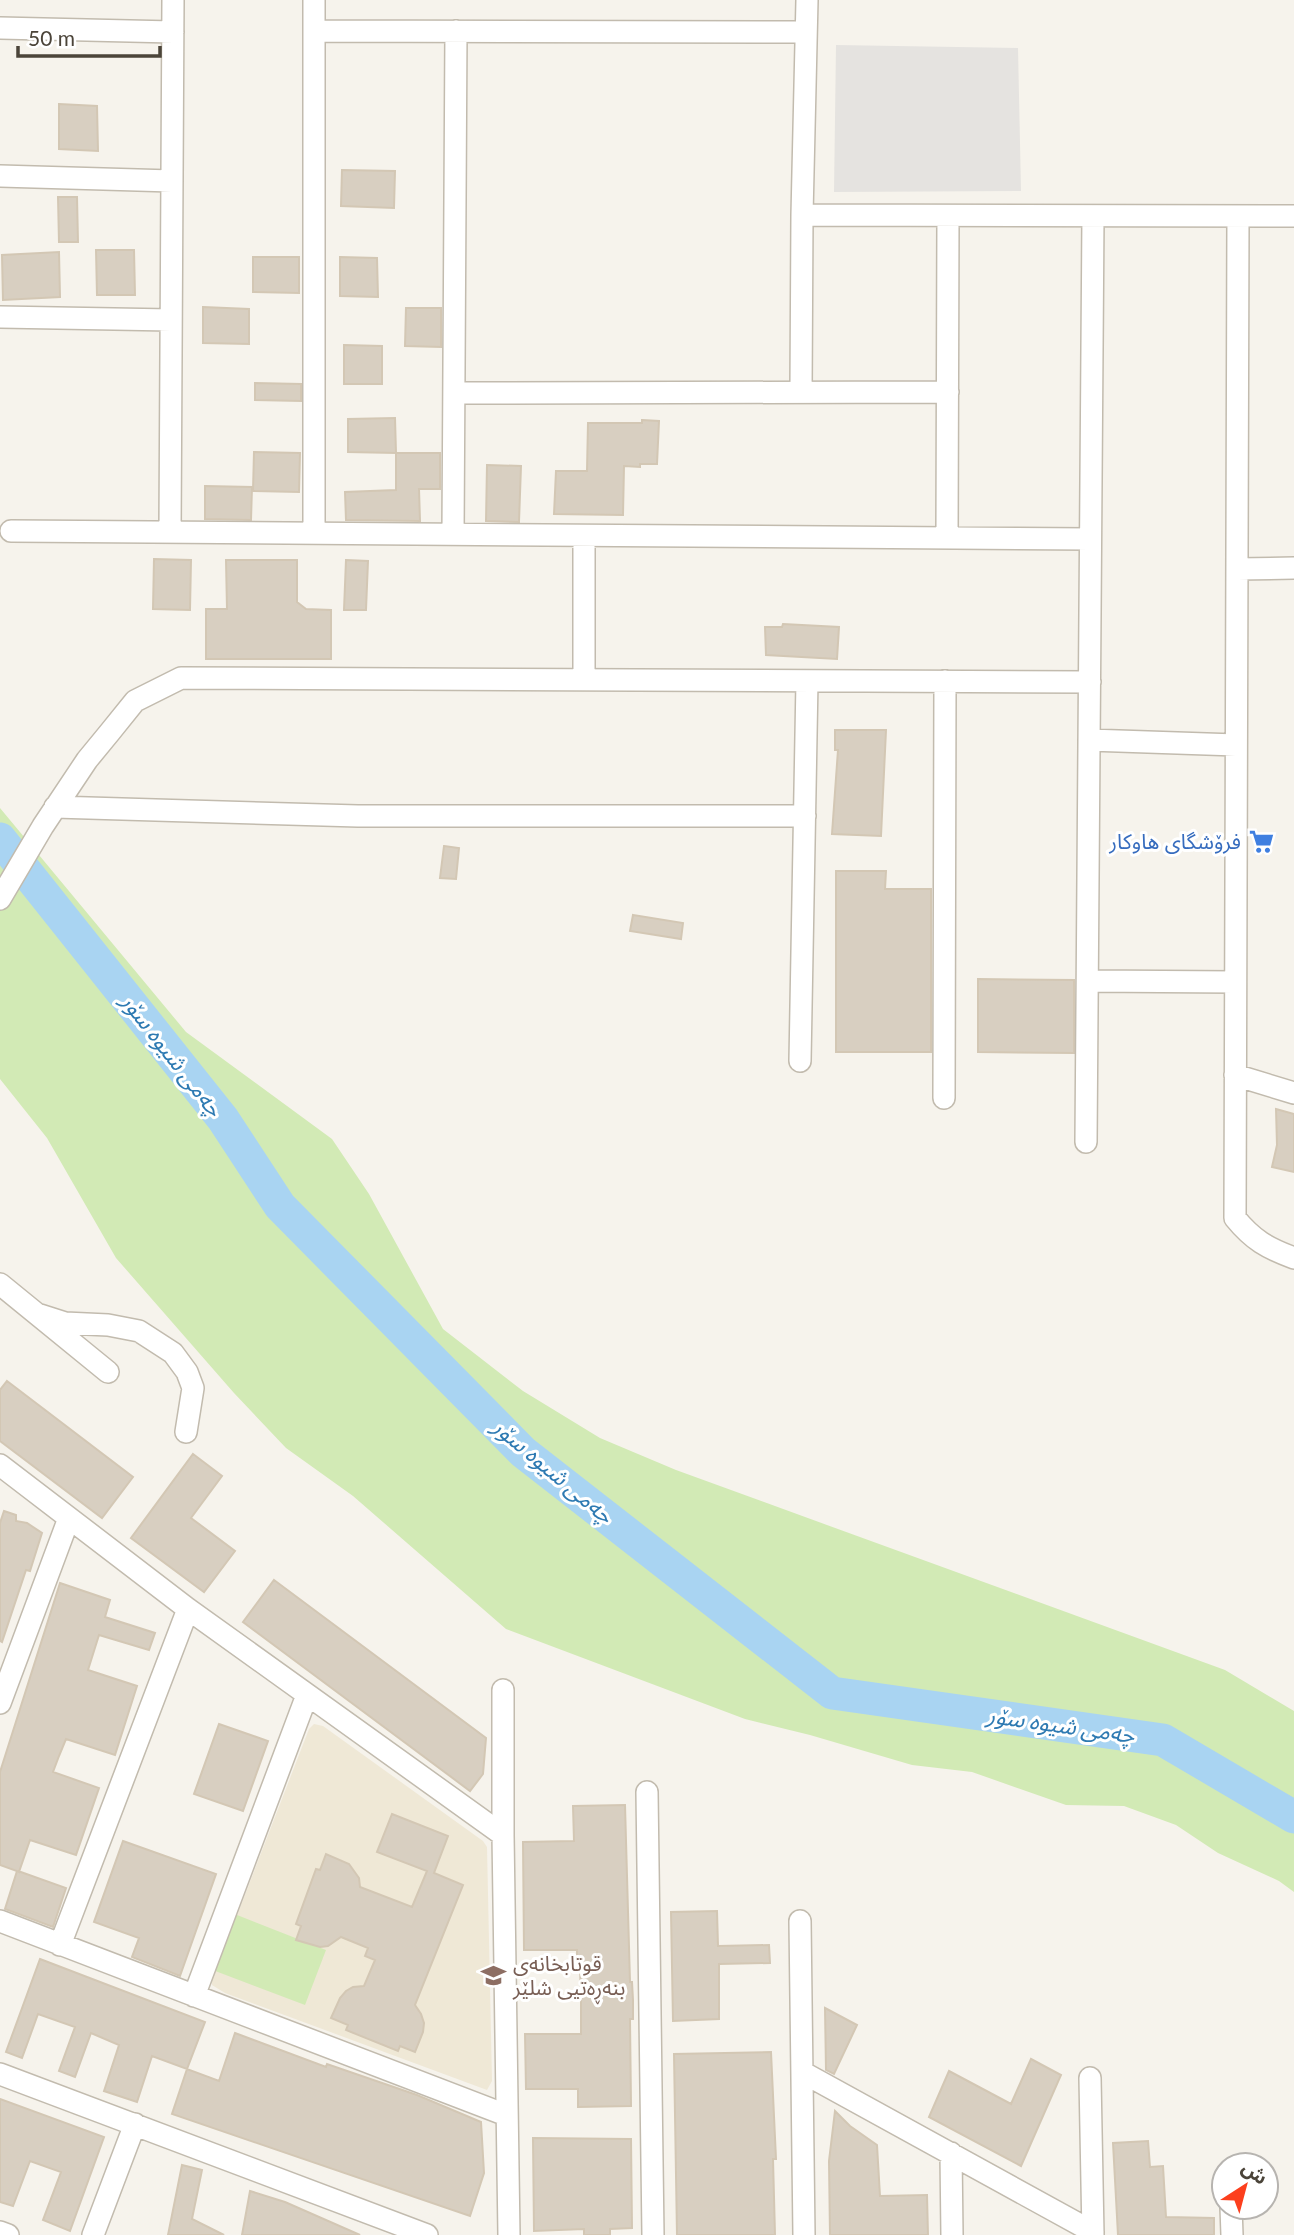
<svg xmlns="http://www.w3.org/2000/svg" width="1294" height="2235" font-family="Lato,'Noto Sans Arabic',sans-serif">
<rect width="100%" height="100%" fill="#f6f3ec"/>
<path fill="#efe8d6" d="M314,1724l9,2 160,115 4,6 5,234 -5,9 -262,-97 -13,-8v-5l97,-251z"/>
<path fill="#d2eab5" d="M0,808l186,224 146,107 37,55 74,135 80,62 77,47 76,32 549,200 69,41v181l-15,-11 -61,-28 -42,-28 -52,-19 -58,-1 -94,-33 -60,-7 -102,-30 -65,-16 -239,-90 -153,-133 -67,-48 -52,-55 -118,-135 -69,-120 -47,-59z
M232,1913l94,37 -21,55 -95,-36z"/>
<path fill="#e5e3e0" d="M836,45l182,3 3,143 -187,1z"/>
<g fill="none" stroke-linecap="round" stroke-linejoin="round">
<path stroke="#a9d4f2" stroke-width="33" d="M0,839l223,280 57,87 243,246 309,241 331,47 131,77"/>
</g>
<path fill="#d8cfc1" stroke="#d3c7b4" stroke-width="2" d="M59,104l38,2 1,45 -39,-2z
M342,170l53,1 -1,37 -53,-2z
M58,197h19l1,45h-19z
M96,250h38l1,45h-38z
M59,252l1,45 -57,3 -1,-45z
M253,257h46v36l-46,-1z
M340,257l37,1 1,39 -38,-1z
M203,307l46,2v35l-46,-1z
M406,308h35v39l-36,-1z
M344,345l38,1v38h-38z
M255,383l46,1v17l-46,-1z
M395,418l1,35 -48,-1v-33z
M642,420l17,1 -2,43h-17v3l-16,-1 -1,49 -69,-1 2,-43h31l1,-48h54z
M254,452l46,1 -1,39 -46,-1z
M396,453h44v36h-21l1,32 -74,-1 -1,-28 51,-2z
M487,465l34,1 -2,56 -33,-1z
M205,486l47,1 -1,33 -46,-1z
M154,559l37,1 -1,50 -37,-1z
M226,560h71v42l9,7 25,1v49h-125v-50h21z
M346,560l22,1 -2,49h-22z
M783,624l56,3 -2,32 -71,-4 -1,-28h17z
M835,730h51l-5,106 -49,-2 6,-84h-3z
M444,846l15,2 -3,31 -16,-1z
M836,871h50l-1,18h46v163h-95z
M633,915l50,8 -2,16 -51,-8z
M978,979l96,1v73l-96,-1z
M1276,1109l18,5v58l-22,-5 5,-22z
M7,1381l126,96 -31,41 -102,-77v-51z
M193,1454l29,22 -31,42 44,33 -31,41 -73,-54z
M4,1511l12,4v6l11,2 15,10 -12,38 -4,-1 -24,72 -2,-1v-118z
M274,1580l212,158 -3,36 -13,17 -227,-169z
M60,1583l50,17 -5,17 50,16 -6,17 -50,-15 -11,35 49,16 -22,69 -49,-16 -7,17 -6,16 46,16 -23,67 -46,-15 -11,32 -1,-1 48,17 -13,39 -48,-18 12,-38 -17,-6v-93z
M219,1724l49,17 -25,70 -49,-17z
M625,1805l5,177h2l1,18v19h-3l1,87 -53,1v-18h-52l-1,-55h56v-33l-1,-33h-3v-18h-53l-1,-108 51,-1 -1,-35z
M392,1814l56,22 -14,37 29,12 -48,120 6,9 3,9 -1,9 -8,20 -15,-6 -2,5 -52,-21 2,-5 -17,-7 9,-20 6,-7 7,-4 11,-1 11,-26 -10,-4 3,-8 -27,-11 -13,9 -8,1 -24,-7 5,-14 -5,-2 20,-55 4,1 6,-16 23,10 10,14 1,9 52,20 15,-36 -50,-19z
M123,1841l93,33 -36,102 -48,-19 7,-19 -45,-16z
M717,1911l1,35 51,-1 1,18 -51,1v55l-46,2 -2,-109z
M40,1959l165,63 -18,47 -35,-13 -15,46 -33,-11 15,-46 -28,-12 -16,44 -16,-6 16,-44 -37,-13 -16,44 -16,-6z
M825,2008l32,17 -23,49 -8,-4z
M235,2033l91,34 1,-3 90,31 64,27 3,51 -14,43 -298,-102 15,-45 32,12z
M771,2052l5,107h-3l2,76h-98l-3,-181z
M1031,2059l30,16 -40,91 -92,-49 20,-46 62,33z
M0,2099l104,38 -34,94 -27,-11 18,-48 -31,-11 -17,45 -13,-4z
M835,2111l15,15 27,19 3,51 47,-1 1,40h-98l-1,-74z
M533,2138l98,1 1,89 -22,1v6h-26v-6l-50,2z
M1148,2141l2,26 13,-1 3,51 48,1v17h-96l-5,-92z
M182,2165l20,5 -10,49 32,16h-56z
M250,2191l35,11 75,33h-118z"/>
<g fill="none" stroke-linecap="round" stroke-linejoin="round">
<defs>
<path id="street" d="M0,28l173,4
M314,31l492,1
M0,176l172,5
M802,215l492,1
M1238,216l-3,1002c18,22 32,30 59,40
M0,317l171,3
M801,391l1,-176 5,-215
M454,393l494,-1
M11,531l1079,8
M170,532l3,-532
M314,533v-533
M453,534l3,-503
M947,538l1,-322
M1237,569l57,-1
M584,680v-144
M1089,740l147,5
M55,807l303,9h447
M0,899l43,-73 44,-66 23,-28 25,-31 46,-23 909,4
M1088,981l147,1
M800,1061l7,-380
M1235,1075l59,18
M944,1098l1,-417
M1086,1142l7,-926
M0,1284l108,88
M40,1315l25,8 43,2 31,6 34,22 14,19 6,16 -7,44
M0,1465l188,144 315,226
M503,1690v145l6,400
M0,1703l69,-185
M647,1792l6,443
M0,1921l506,194
M800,1921l4,314
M60,1945l128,-336
M194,1996l113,-301
M802,2072l291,160
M0,2074l427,161
M1090,2078l3,157
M951,2153l1,82
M1231,2207l1,28
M0,2232l8,3
M93,2235l42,-111"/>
</defs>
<use href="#street" stroke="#c2bbae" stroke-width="24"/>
<use href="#street" stroke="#fff" stroke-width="21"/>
</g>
<defs>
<symbol id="supermarket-bare" viewBox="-9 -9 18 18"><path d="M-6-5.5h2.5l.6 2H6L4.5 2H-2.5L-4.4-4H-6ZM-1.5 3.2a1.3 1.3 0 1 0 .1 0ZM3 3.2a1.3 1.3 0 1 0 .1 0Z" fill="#3f7fe0" stroke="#fff" stroke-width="2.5" paint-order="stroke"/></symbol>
<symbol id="school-bare" viewBox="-9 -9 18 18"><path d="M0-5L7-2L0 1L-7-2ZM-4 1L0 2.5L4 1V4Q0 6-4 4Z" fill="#8d6e63" stroke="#fff" stroke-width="2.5" paint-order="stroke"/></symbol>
</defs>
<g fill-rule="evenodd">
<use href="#supermarket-bare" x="1244" y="824" width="35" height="35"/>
<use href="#school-bare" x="476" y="1958" width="35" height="35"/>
</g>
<g text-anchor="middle" stroke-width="6" stroke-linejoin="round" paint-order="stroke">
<g font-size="21" fill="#366cbe" stroke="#fff" text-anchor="end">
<text x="1241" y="849">فرۆشگای ھاوکار</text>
</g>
<g font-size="21" fill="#785e54" stroke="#fff" text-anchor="start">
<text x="513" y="1971">قوتابخانەی<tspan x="513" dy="24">بنەڕەتیی شلێر</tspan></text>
</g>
<g font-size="23" font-style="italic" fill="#2e7ab2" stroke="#fff">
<text transform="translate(172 1055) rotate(52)" y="8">چەمی شیوە سۆر</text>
<text transform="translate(553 1471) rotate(40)" y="8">چەمی شیوە سۆر</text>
<text transform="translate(1061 1725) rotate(8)" y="8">چەمی شیوە سۆر</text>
</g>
</g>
<g transform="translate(1245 2186) rotate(36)"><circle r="33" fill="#ffffff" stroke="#b7b4b0" stroke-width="2"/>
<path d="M0-5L12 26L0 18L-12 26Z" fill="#fc3f1d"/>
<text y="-10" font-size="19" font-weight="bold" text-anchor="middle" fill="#4b4439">ش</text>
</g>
<path d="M18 46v10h142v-10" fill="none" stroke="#4b4439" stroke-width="3.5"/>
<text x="28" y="46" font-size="21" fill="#4b4439" stroke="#ffffff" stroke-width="5" paint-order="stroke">50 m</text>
</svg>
